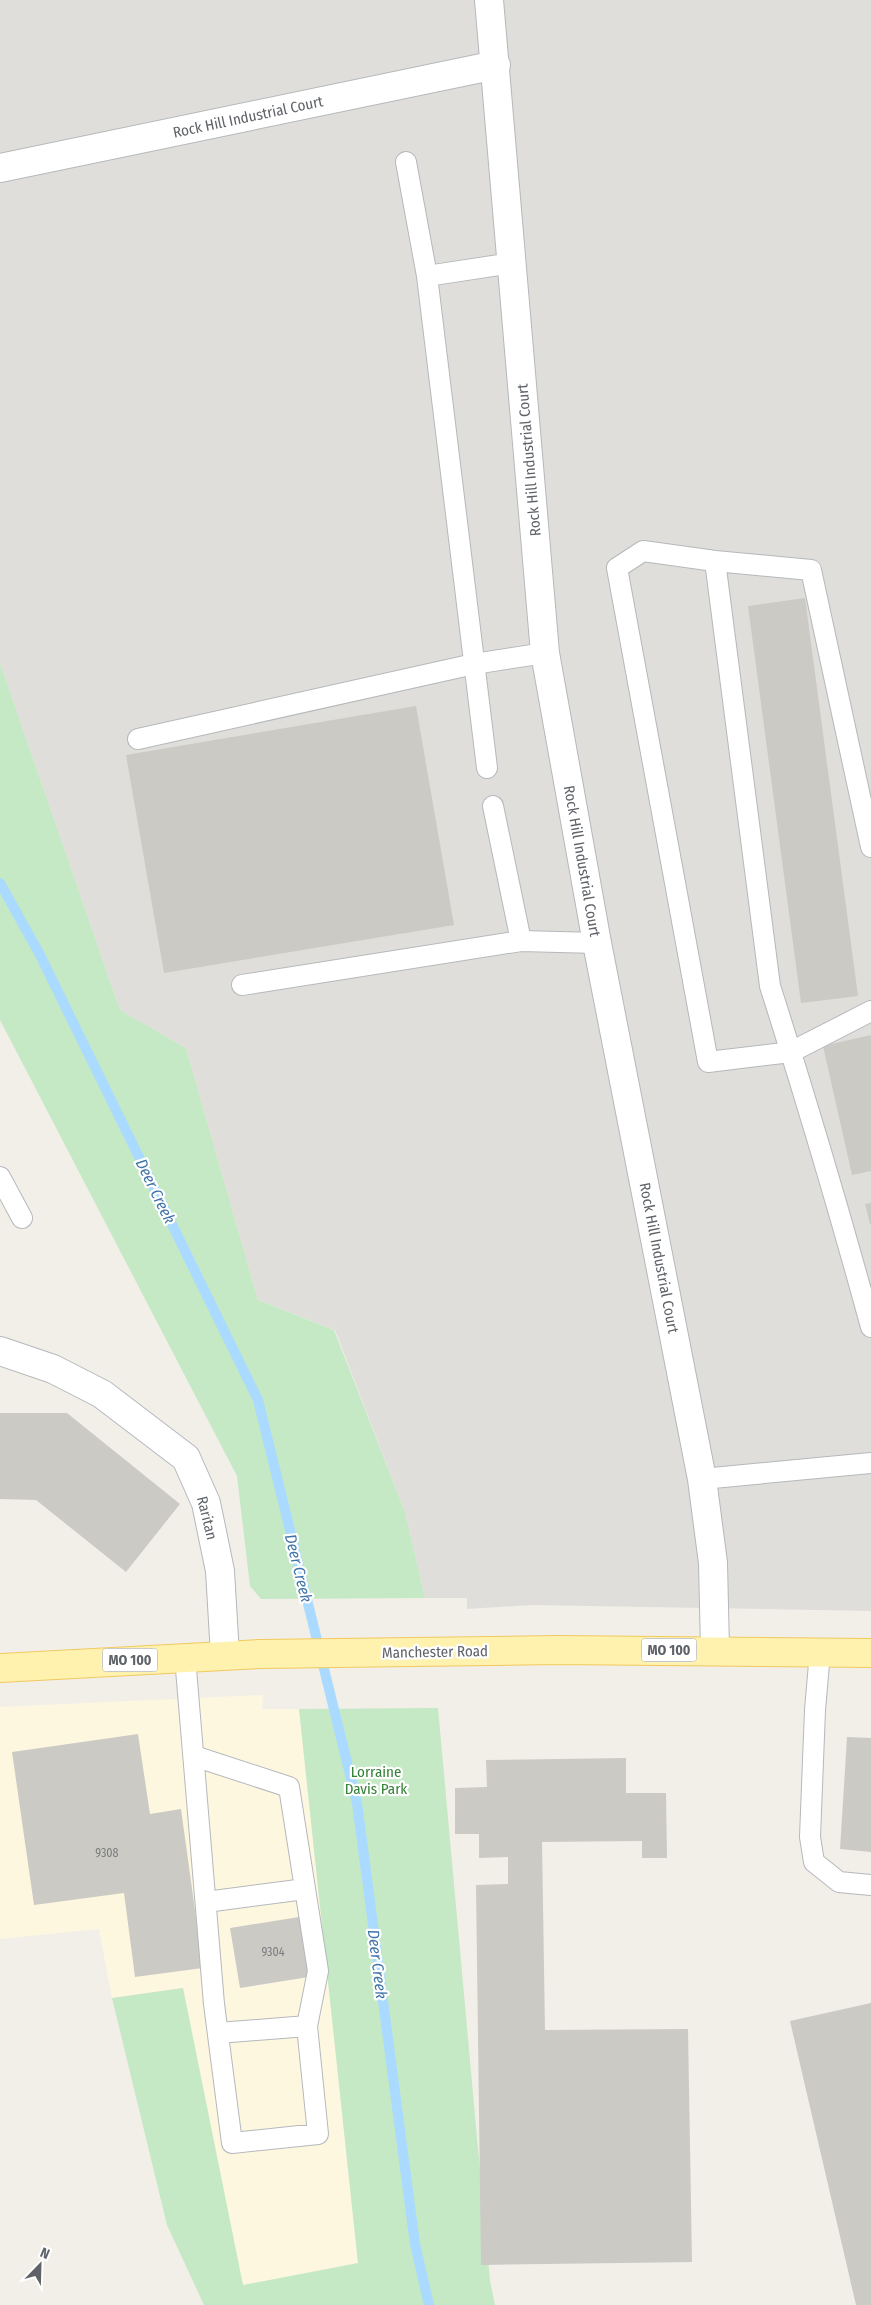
<svg xmlns="http://www.w3.org/2000/svg" width="871" height="2305" font-family="'Fira Sans Condensed',sans-serif">
<rect width="100%" height="100%" fill="#f1efe8"/>
<path fill="#fef7e0" d="M263,1695l-1,14h37l59,554 -115,23 -60,-298 -71,10 -13,-69 -99,10v-232z"/>
<path fill="#e0deda" d="M0,0h871v1611l-339,-6 -65,4v-11h-42l-20,-86 -70,-182 -77,-30 -72,-252 -66,-38 -120,-347z"/>
<path fill="#c5e8c5" d="M0,663l120,347 66,38 72,252 76,30 71,182 20,86 -164,1 -11,-13 -13,-110 -237,-456z
M438,1708l52,573 5,24h-291l-37,-80 -55,-227 71,-10 60,297 115,-22 -59,-554z"/>
<g fill="none" stroke-linecap="round" stroke-linejoin="round">
<path stroke="#aadaff" stroke-width="10" d="M0,883l39,70 219,447 99,403 58,441 14,61"/>
</g>
<path fill="#cccac5" d="M805,598l53,398 -57,7 -53,-397z
M416,706l38,219 -290,48 -38,-218z
M871,1035v136l-19,4 -29,-129z
M871,1203v21h-1l-5,-20z
M0,1413h67l113,91 -54,68 -90,-72 -36,-1z
M138,1734l12,80 31,-5 22,159 -68,9 -11,-84 -90,12 -22,-153z
M847,1737l24,1v114l-31,-3z
M626,1758v35h40l1,65h-25v-17l-100,1 3,188 143,-1 4,233 -211,3 -5,-380 32,-1v-27l-29,1v-24h-24v-46l32,-1 -1,-27z
M305,1916l10,60 -75,12 -10,-60z
M871,2003v302h-15l-66,-284z"/>
<g fill="none" stroke-linecap="round" stroke-linejoin="round">
<defs>
<path id="service" d="M406,162l21,114 60,492
M427,276l85,-13
M715,561l96,9 60,277
M138,739l336,-75 71,-11
M493,806l28,135
M242,985l279,-44 76,2
M871,1011l-80,41 -83,10 -91,-494 26,-17 72,10 55,425c36,113 70,227 101,341
M0,1177l22,41
M702,1479l169,-16
M820,1652l-5,58 -5,127 4,25 25,20 32,3
M185,1657l29,347 18,139 86,-9 -11,-108 11,-55 -29,-184 -95,-31
M206,1902l99,-13
M218,2033l89,-7"/>
<path id="minor" d="M489,0l56,653 52,290 105,536 11,84 2,87
M0,168l496,-103
M0,1351l53,18 49,25 84,64 20,45 14,68 5,84"/>
<path id="primary" d="M0,1668l260,-14 298,-4 313,3"/>
</defs>
<use href="#service" stroke="#b5b8bc" stroke-width="22"/>
<use href="#minor" stroke="#b5b8bc" stroke-width="30"/>
<use href="#primary" stroke="#f2c960" stroke-width="30"/>
<use href="#service" stroke="#fff" stroke-width="20"/>
<use href="#minor" stroke="#fff" stroke-width="28"/>
<use href="#primary" stroke="#fff2af" stroke-width="28"/>
</g>
<g text-anchor="middle" stroke-width="4.5" stroke-linejoin="round" paint-order="stroke">
<g font-size="12" fill="#7a7d7f">
<text x="107" y="1857">9308</text>
<text x="273" y="1956">9304</text>
</g>
<g fill="#fff" stroke="#8f9295" stroke-width="1">
<rect x="641.5" y="1638.5" width="55" height="23" rx="4"/>
<rect x="102.5" y="1648.5" width="55" height="23" rx="4"/>
</g>
<g font-size="14" font-weight="bold" fill="#5f6368">
<text x="669" y="1655">MO 100</text>
<text x="130" y="1665">MO 100</text>
</g>
<g font-size="15" fill="#5f6368" stroke="#fff">
<text transform="translate(248 117) rotate(-12)" y="5">Rock Hill Industrial Court</text>
<text transform="translate(529 460) rotate(-95)" y="5">Rock Hill Industrial Court</text>
<text transform="translate(582 861) rotate(80)" y="5">Rock Hill Industrial Court</text>
<text transform="translate(659 1258) rotate(79)" y="5">Rock Hill Industrial Court</text>
<text transform="translate(207 1518) rotate(76)" y="5">Raritan</text>
<text transform="translate(435 1652) rotate(-1)" y="5">Manchester Road</text>
</g>
<g font-size="15" fill="#348238" stroke="#fff">
<text x="376" y="1777">Lorraine<tspan x="376" dy="17">Davis Park</tspan></text>
</g>
<g font-size="16" font-style="italic" fill="#4174aa" stroke="#fff">
<text transform="translate(156 1191) rotate(64)" y="6">Deer Creek</text>
<text transform="translate(299 1568) rotate(76)" y="6">Deer Creek</text>
<text transform="translate(378 1964) rotate(83)" y="6">Deer Creek</text>
</g>
</g>
<g transform="translate(40 2265) rotate(23)" stroke="#ffffff" stroke-width="4" paint-order="stroke">
<path d="M0-4L9 19L0 12L-9 19Z" fill="#5f6368"/>
<text y="-8" font-size="14" font-weight="bold" text-anchor="middle" fill="#5f6368">N</text>
</g>
</svg>
